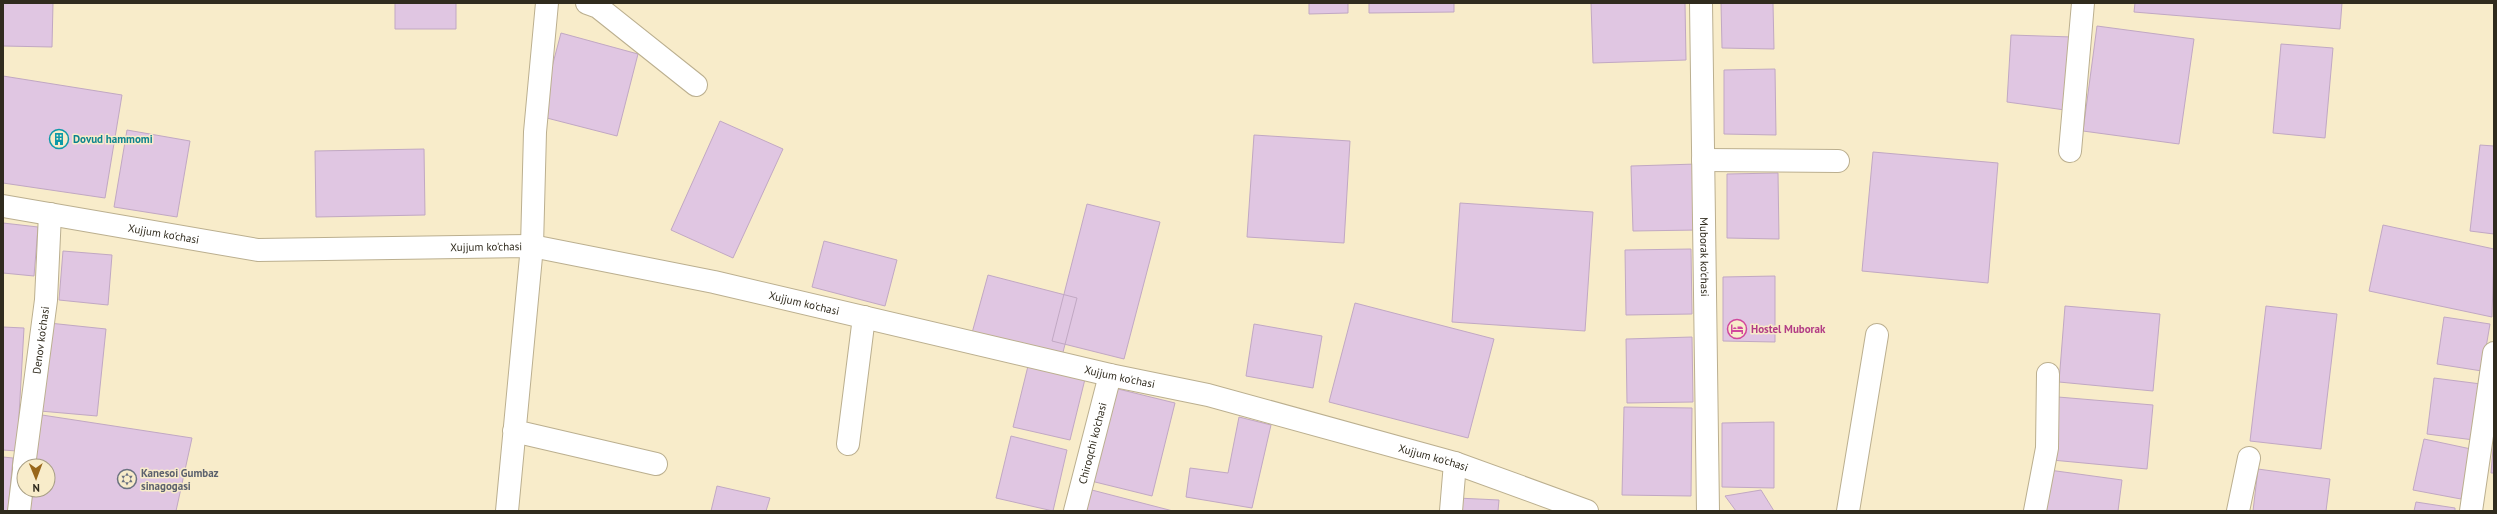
<svg xmlns="http://www.w3.org/2000/svg" width="2497" height="514" font-family="'PT Sans',sans-serif">
<rect width="100%" height="100%" fill="#f8ecca"/>
<path fill="#e0c6e2" stroke="#c1a8c3" d="M3,3h50l-1,44 -49,-1z
M395,3h61v26h-61z
M1309,3h39v10l-39,1z
M1369,3h85v9l-85,1z
M1591,3h94l1,57 -93,3z
M1721,3h52l1,46 -52,-1z
M2135,3h207l-2,26 -206,-17z
M2097,26l97,13 -15,105 -96,-13z
M561,33l77,21 -21,82 -78,-20z
M2011,35l61,2 -7,73 -58,-8z
M2281,44l52,4 -8,90 -52,-5z
M1775,69l1,66 -52,-1v-64z
M3,76l119,19 -17,103 -102,-15z
M720,121l63,28 -50,109 -62,-28z
M127,130l63,11 -13,76 -63,-10z
M1254,135l96,6 -6,102 -97,-6z
M2480,145l14,1v88l-24,-3z
M424,149l1,66 -109,2 -1,-66z
M1873,152l125,11 -10,120 -126,-12z
M1697,164l1,66 -65,1 -2,-65z
M1778,173l1,66 -52,-1v-64z
M1460,203l133,9 -8,119 -133,-9z
M1087,204l73,18 -36,137 -72,-18z
M3,223l35,4 -4,49 -31,-3z
M2383,225l111,24 -2,68 -123,-26z
M824,241l73,19 -12,46 -73,-19z
M1691,249l1,65 -66,1 -1,-65z
M63,251l49,4 -4,50 -49,-5z
M988,275l89,23 -15,58 -90,-23z
M1775,276v66l-52,-1v-64z
M1355,303l139,36 -26,99 -139,-36z
M2065,306l95,8 -7,77 -94,-9z
M2266,306l71,8 -16,135 -71,-8z
M2444,317l46,7 -8,47 -45,-7z
M49,323l57,6 -9,87 -57,-5z
M1254,324l68,12 -9,52 -67,-12z
M3,327l21,1 -7,123 -14,-1z
M1692,337l1,65 -66,1 -1,-64z
M1028,366l57,13 -15,61 -57,-13z
M2434,378l47,6 -7,56 -47,-6z
M1114,388l61,15 -23,93 -61,-15z
M2058,397l95,8 -6,64 -95,-9z
M1624,407l68,1 -1,88 -69,-1z
M42,415l150,23 -16,73h-149l3,-21h18v-24h-14z
M1239,417l32,8 -19,83 -66,-11 4,-29 38,5z
M1774,422v66l-52,-1v-64z
M1011,436l56,14 -14,61 -57,-13z
M2494,437v36h-3z
M2424,439l47,10 -10,50 -48,-9z
M3,457l10,1 -5,53h-5z
M2258,469l72,10 -4,32h-73z
M2049,470l73,10 -4,31h-74z
M717,486l53,12 -4,13h-55z
M1088,489l85,22h-90z
M1761,490l13,21h-38l-11,-15z
M1457,498l42,2 -1,11h-41z
M2416,502l39,6v3h-41z"/>
<g fill="none" stroke-linecap="round" stroke-linejoin="round">
<defs>
<path id="lane" d="M587,3l11,4 98,78
M1703,160l135,1
M514,431l142,33
M848,444l16,-127
M507,511l25,-265 3,-114 12,-129
M1451,511l4,-48
M1848,511l29,-176
M2035,511l12,-63 1,-74
M2238,511l11,-53
M2471,511l23,-158"/>
<g id="street">
<path id="s1" d="M1701,3l7,508"/>
<path d="M2070,151l13,-148"/>
<path id="s2" d="M3,206l255,44 274,-4 182,36 396,93 98,20 247,68 132,48"/>
<path id="s3" d="M24,466l22,-166 4,-86"/>
<path d="M19,511l5,-41"/>
<path id="s4" d="M1075,511l35,-136"/>
</g>
</defs>
<use href="#lane" stroke="#bbaf8f" stroke-width="24"/>
<use href="#street" stroke="#bbaf8f" stroke-width="24"/>
<use href="#lane" stroke="#fff" stroke-width="22"/>
<use href="#street" stroke="#fff" stroke-width="22"/>
</g>
<defs>
<symbol id="building-ring" viewBox="-11 -11 22 22"><circle r="9.5" fill="#f8ecca" stroke="#0f9aa8" stroke-width="1.5"/><path d="M-4-6H4V6H1V3H-1V6H-4ZM-2.5-4.3h1.7v1.8h-1.7ZM.8-4.3h1.7v1.8H.8ZM-2.5-1h1.7V.8h-1.7ZM.8-1h1.7V.8H.8Z" fill="#0f9aa8"/></symbol>
<symbol id="hotel-ring" viewBox="-11 -11 22 22"><circle r="9.5" fill="#f8ecca" stroke="#d1479c" stroke-width="1.5"/><path d="M-6-4.5h1.5V1H6V5H4.5V3h-9V5H-6ZM-4 0a1.8 1.8 0 1 1 3.6 0ZM.5 0V-2.5h3Q6-2.5 6 0Z" fill="#d1479c"/></symbol>
<symbol id="synagogue-ring" viewBox="-11 -11 22 22"><circle r="9.5" fill="#f8ecca" stroke="#6b7280" stroke-width="1.5"/><path d="M0-6.5L5.6 3.2H-5.6ZM0 6.5L5.6-3.2H-5.6Z" fill="#6b7280"/></symbol>
</defs>
<g fill-rule="evenodd">
<use href="#building-ring" x="48" y="128" width="22" height="22"/>
<use href="#hotel-ring" x="1726" y="318" width="22" height="22"/>
<use href="#synagogue-ring" x="116" y="468" width="22" height="22"/>
</g>
<g text-anchor="middle" stroke-width="3" stroke-linejoin="round" paint-order="stroke">
<g font-size="11" font-weight="bold" fill="#0d838f" stroke="#f8ecca" text-anchor="start">
<text x="73" y="143">Dovud hammomi</text>
</g>
<g font-size="11" fill="#302b1e" stroke="#f8ecca">
<text dy="4" stroke="none"><textPath href="#s2" startOffset="163">Xujjum ko'chasi</textPath></text>
<text dy="4" stroke="none"><textPath href="#s2" startOffset="487">Xujjum ko'chasi</textPath></text>
<text dy="4" stroke="none"><textPath href="#s1" startOffset="254">Muborak ko'chasi</textPath></text>
<text dy="4" stroke="none"><textPath href="#s2" startOffset="811">Xujjum ko'chasi</textPath></text>
<text dy="4" stroke="none"><textPath href="#s3" startOffset="127">Denov ko'chasi</textPath></text>
<text dy="4" stroke="none"><textPath href="#s2" startOffset="1135">Xujjum ko'chasi</textPath></text>
<text dy="4" stroke="none"><textPath href="#s4" startOffset="70">Chiroqchi ko'chasi</textPath></text>
<text dy="4" stroke="none"><textPath href="#s2" startOffset="1459">Xujjum ko'chasi</textPath></text>
</g>
<g font-size="11" font-weight="bold" fill="#b23c85" stroke="#f8ecca" text-anchor="start">
<text x="1751" y="333">Hostel Muborak</text>
</g>
<g font-size="11" font-weight="bold" fill="#5b616d" stroke="#f8ecca" text-anchor="start">
<text x="141" y="477">Kanesoi Gumbaz<tspan x="141" dy="13">sinagogasi</tspan></text>
</g>
</g>
<rect width="2497" height="514" fill="none" stroke="#302b1e" stroke-width="8"/>
<g transform="translate(36 478) rotate(179)"><circle r="19" fill="#f8ecca" stroke="#a89f85"/>
<path d="M0-3L7 15L0 10L-7 15Z" fill="#99671a"/>
<text y="-6" font-size="11" font-weight="bold" text-anchor="middle" fill="#302b1e">N</text>
</g>
</svg>
